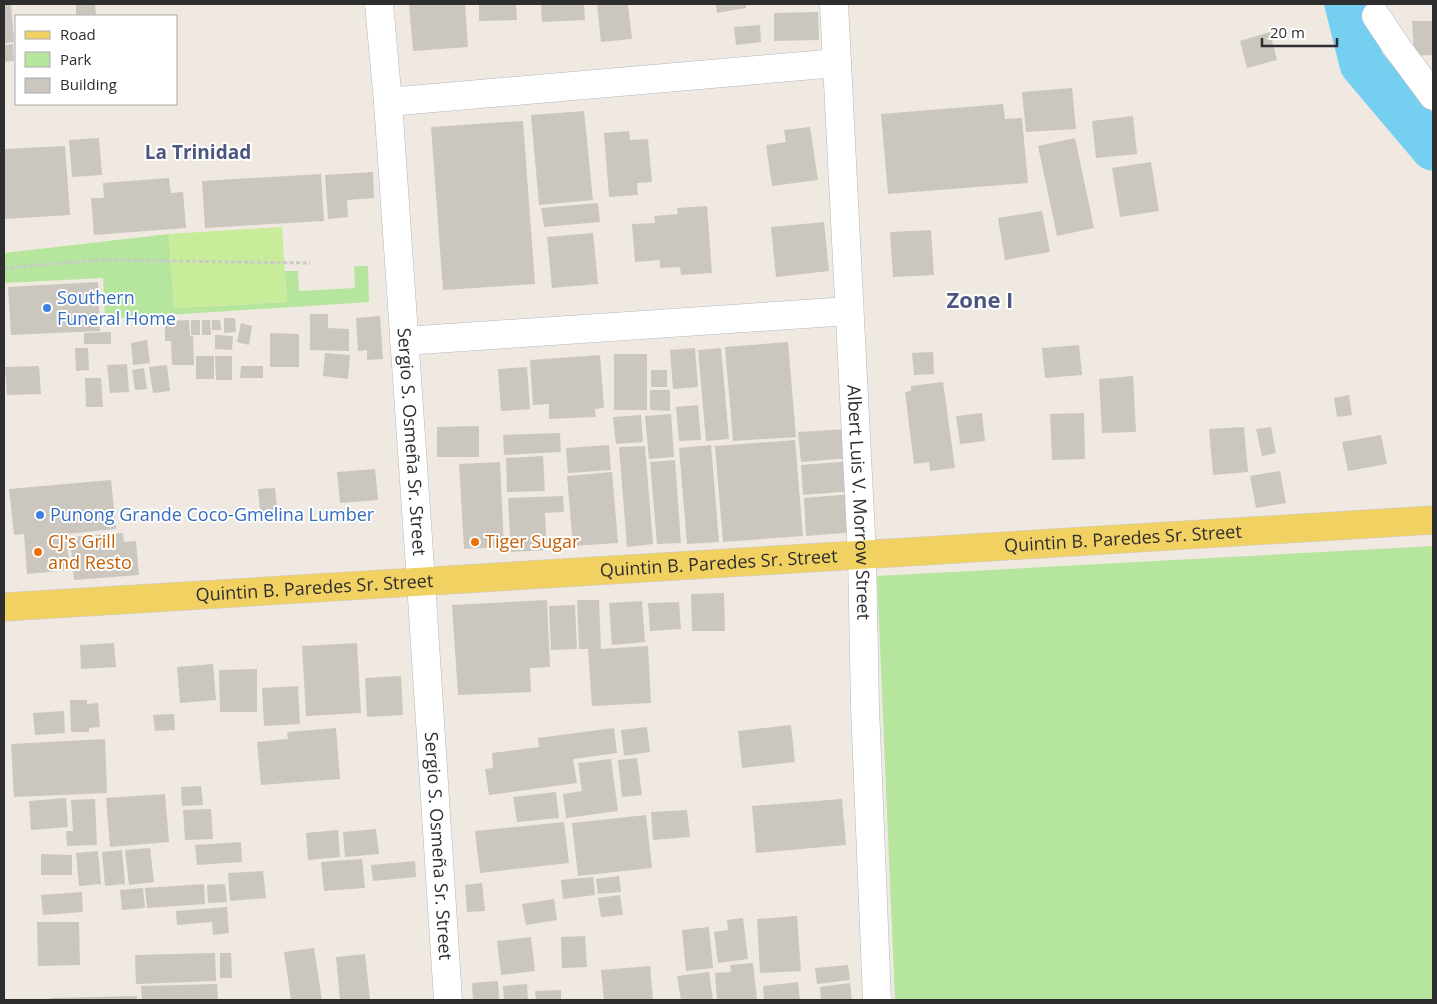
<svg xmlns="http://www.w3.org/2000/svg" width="1437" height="1004" font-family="'Open Sans',sans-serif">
<rect width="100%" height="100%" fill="#efe9e1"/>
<path fill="#b6e59e" d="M169,234l5,74 113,-6 -2,-31h13l1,20 56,-3 -1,-22h14l1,36 -264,17 -2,-41 -99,5v-30z
M1433,546v454h-538l-18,-424z"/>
<path fill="#c9ec9a" d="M282,227l5,75 -113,6 -5,-74z"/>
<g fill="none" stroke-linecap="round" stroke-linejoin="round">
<path stroke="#75cff0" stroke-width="45" d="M1347,4l15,60 71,84"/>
</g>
<path fill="#cbc7bf" d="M4,4h7l3,38 -10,1z
M76,4h19l1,12h-20z
M409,4h56l3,43 -55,4z
M479,4h37l1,16 -38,1z
M541,4h43l1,16 -43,2z
M597,4h31l4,35 -31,3z
M716,4h30v4l-29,5z
M818,12l1,28 -45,1v-28z
M1412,21h21v34l-19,1z
M760,25l1,17 -25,3 -2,-18z
M1270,32l7,28 -30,8 -7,-27z
M13,44l1,17 -10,1v-17z
M1072,88l4,41 -50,3 -4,-40z
M1003,104l2,15 17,-1 6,65 -140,11 -7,-80z
M584,111l9,89 -54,5 -8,-90z
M1133,116l4,38 -41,4 -4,-37z
M523,121l12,163 -92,6 -12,-163z
M810,127l8,53 -46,6 -6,-41 20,-3 -2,-12z
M629,131l1,9 18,-1 4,43 -15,1 1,12 -29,2 -5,-64z
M99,138l3,37 -30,2 -3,-37z
M1075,138l19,90 -37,8 -19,-90z
M65,146l5,69 -66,4v-70z
M1151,162l8,49 -39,6 -8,-49z
M373,172l1,26 -27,2 1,17 -20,2 -3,-44z
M321,174l3,47 -119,7 -3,-47z
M169,178l2,15 12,-1 3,36 -92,7 -3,-37h13l-1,-15z
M598,203l2,19 -56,5 -3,-19z
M707,206l5,67 -31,2 -1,-8 -20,1v-8l-25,2 -3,-38 23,-1 -1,-7 24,-2 -1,-6z
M1042,211l8,41 -45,8 -7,-42z
M824,222l5,49 -53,6 -5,-50z
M931,230l3,45 -41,2 -3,-45z
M593,233l5,51 -46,4 -5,-51z
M98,282l2,49 -89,4 -3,-48z
M310,314h18v14l21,1v22l-39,-1z
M380,316l3,43 -16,1v-10l-9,1 -2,-33z
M224,318h11l1,14 -12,1z
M189,320l1,16h3l1,29h-22l-1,-24h-6v-20z
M191,320h9v15h-9z
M202,320h8l1,15h-9z
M212,320h8l1,10h-9z
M241,323l11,3 -3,19 -12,-3z
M111,332v12h-27v-11z
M270,333l29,1v33h-29z
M215,335l18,1 -1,14 -17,-1z
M147,340l3,23 -17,2 -2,-22z
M788,342l8,95 -63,4 -8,-94z
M1079,345l3,30 -37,3 -3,-30z
M75,348h13l1,22 -13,1z
M695,348l3,39 -25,2 -3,-39z
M721,348l8,91 -23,2 -8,-91z
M933,352l1,22 -20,1 -2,-22z
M325,353l25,2 -2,24 -25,-3z
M614,354h33v56h-33z
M600,355l4,53 -9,1 1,8 -47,2v-15l-16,1 -3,-45z
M196,356h18v23h-18z
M215,356h17v24h-16z
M127,364l2,28 -19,1 -3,-28z
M167,365l3,26 -17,2 -4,-26z
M39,366l2,28 -34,1 -2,-28z
M241,366h22v12h-23z
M527,367l3,42 -29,2 -3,-42z
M144,368l3,21 -12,1 -3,-20z
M651,370h16v17h-16z
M1133,376l3,56 -34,1 -3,-54z
M85,378h16l2,29h-17z
M943,382l12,86 -25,3 -1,-9 -15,2 -9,-72 6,-1v-5z
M650,390h20v21l-20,-1z
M1349,395l3,20 -15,2 -3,-19z
M698,405l3,35 -22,1 -3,-34z
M982,413l3,28 -25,3 -4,-28z
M1084,413l1,46 -33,1 -2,-46z
M671,414l3,43 -25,2 -4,-43z
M641,415l2,27 -27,2 -3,-27z
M479,426v31h-42v-30z
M1244,427l4,45 -35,3 -4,-46z
M1271,427l5,26 -14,3 -6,-27z
M847,429l3,29 -49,4 -3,-30z
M560,433l1,19 -57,3 -1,-20z
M1381,435l6,29 -39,7 -6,-29z
M795,440l8,96 -80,6 -8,-96z
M609,445l2,25 -43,3 -2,-25z
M711,445l8,97 -32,2 -8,-96z
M645,446l8,98 -26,3 -8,-100z
M543,456l2,35 -38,1 -1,-34z
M675,460l6,83 -24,1 -7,-82z
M851,461l2,30 -50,4 -2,-30z
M500,462l4,85 -40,2 -5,-85z
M375,469l3,31 -38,3 -3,-31z
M1280,471l6,32 -30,5 -6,-32z
M612,472l6,71 -45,3 -6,-70z
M111,480l5,49 -50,5 4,36 -43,4 -3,-40 -10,1 -5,-46z
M275,488l3,31 -17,1 -3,-31z
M853,494l3,38 -50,4 -2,-38z
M563,496l1,16 -19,1 2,37 -36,2 -3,-54z
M123,533l1,9 12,-1 3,34 -65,5 -4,-43z
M724,593l1,38h-33l-1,-37z
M547,600l3,67 -20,1 1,24 -73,3 -6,-90z
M577,600h22l2,49 47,-3 3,57 -59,3 -4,-57h-9z
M642,601l3,41 -33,3 -3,-42z
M679,602l2,27 -31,2 -2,-28z
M575,605l2,44 -26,1 -2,-44z
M114,643l2,24 -35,2 -1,-24z
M357,643l4,70 -55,3 -4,-70z
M213,664l3,36 -36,3 -3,-36z
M257,669v43h-37l-1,-42z
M401,676l2,39 -36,2 -2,-39z
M298,686l2,38 -36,2 -2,-38z
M70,700h17v4l11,-1 2,24 -11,1v4h-18z
M64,711l1,22 -30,2 -2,-22z
M174,714l1,16 -20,1 -2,-16z
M791,725l4,37 -53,6 -4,-37z
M647,727l3,25 -26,4 -3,-26z
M336,728l4,51 -79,6 -4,-43 31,-3 -1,-7z
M614,728l3,25 -44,6 4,24 -88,12 -4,-26 8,-1 -1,-15 47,-6 -1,-9z
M105,739l2,54 -93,4 -3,-53z
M637,758l5,37 -20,2 -4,-37z
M611,759l7,52 -52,7 -3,-24 19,-3 -4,-28z
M201,786l2,19 -21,1 -1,-19z
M556,792l3,26 -42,4 -4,-25z
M165,794l4,48 -59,5 -4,-49z
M66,798l2,29 -37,3 -2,-29z
M95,799l2,46 -30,1 -1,-15h7l-2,-31z
M842,799l4,46 -90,8 -4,-47z
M211,809l2,30 -28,1 -2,-30z
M687,810l3,27 -37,3 -2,-28z
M646,815l6,53 -74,8 -6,-53z
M564,822l5,41 -89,10 -5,-42z
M376,829l3,25 -34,3 -2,-25z
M338,830l2,27 -32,3 -2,-27z
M241,842l1,20 -45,3 -2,-20z
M150,848l4,34 -25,3 -4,-35z
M122,850l3,34 -20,2 -3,-34z
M98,851l3,33 -22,2 -3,-33z
M41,854l31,1v20h-31z
M362,859l3,29 -41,3 -3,-29z
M415,861l1,16 -43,4 -2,-16z
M263,871l3,27 -36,3 -2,-28z
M619,876l2,16 -23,2 -2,-15z
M593,877l2,18 -32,4 -2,-19z
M482,883l3,28 -18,1 -2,-27z
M204,884l1,20 -58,4 -2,-20z
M225,884l2,18 -19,1 -1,-18z
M143,888l2,20 -23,2 -2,-20z
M82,892l1,20 -40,3 -2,-20z
M620,895l3,20 -22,2 -3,-19z
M554,899l3,21 -31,5 -4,-21z
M227,907l2,26 -16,2 -1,-13 -35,3 -1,-14z
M797,916l4,55 -41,2 -3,-54z
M743,918l5,41 -30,4 -4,-31 14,-2 -1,-10z
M37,922h42l1,43 -42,1z
M709,927l4,41 -27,3 -4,-41z
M585,936l2,31 -25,1 -1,-31z
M531,937l4,34 -34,4 -4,-34z
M314,948l8,52h-31l-7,-48z
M215,953l1,28 -80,3 -1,-29z
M220,953h11l1,25h-12z
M365,954l5,45 -30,1 -4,-43z
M753,963l4,37h-40l-2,-27 16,-1 -1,-7z
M848,965l2,15 -33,4 -2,-16z
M650,966l3,34h-49l-3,-30z
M709,972l4,28h-32l-4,-24z
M498,981l1,19h-26l-1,-17z
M798,982l2,18h-36l-1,-14z
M850,983l2,17h-31l-1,-13z
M217,984l1,16h-76l-1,-14z
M527,984l1,16h-24l-1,-14z
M561,990v10h-25l-1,-9z
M137,996v4h-86v-2z"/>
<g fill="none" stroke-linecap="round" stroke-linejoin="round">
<defs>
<g id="minor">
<path id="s1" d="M379,4l9,98 33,480 27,418"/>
<path id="s2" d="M834,4l28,551 3,152 12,293"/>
<path d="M1376,16l20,30 37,50"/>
<path d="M388,102l449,-39"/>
<path d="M404,341l445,-30"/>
</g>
<g id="major">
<path id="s3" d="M4,607l1429,-87"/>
</g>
</defs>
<use href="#minor" stroke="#b4b7c1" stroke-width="29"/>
<use href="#major" stroke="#c9c9c9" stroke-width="29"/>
<path stroke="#c9c9c9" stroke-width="3" stroke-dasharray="4 2.5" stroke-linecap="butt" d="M4,268l97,-8 209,3"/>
<use href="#minor" stroke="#fff" stroke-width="28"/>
<use href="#major" stroke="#f2d163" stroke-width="28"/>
</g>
<g fill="#3f7fe0" stroke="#fff" stroke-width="2">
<circle cx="47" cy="308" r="5"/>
<circle cx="40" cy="515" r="5"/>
</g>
<g fill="#e8710a" stroke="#fff" stroke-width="2">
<circle cx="475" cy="542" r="5"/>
<circle cx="38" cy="552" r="5"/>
</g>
<g text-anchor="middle" stroke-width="4" stroke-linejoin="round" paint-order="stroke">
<g font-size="18" fill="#366cbe" stroke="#fff" text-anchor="start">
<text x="57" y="304">Southern<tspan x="57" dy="21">Funeral Home</tspan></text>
<text x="50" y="521">Punong Grande Coco-Gmelina Lumber</text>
</g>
<g font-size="18" fill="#2e2e2e" stroke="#fff">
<text dy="6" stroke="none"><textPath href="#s1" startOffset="439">Sergio S. Osmeña Sr. Street</textPath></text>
<text dy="6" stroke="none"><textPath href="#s2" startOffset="499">Albert Luis V. Morrow Street</textPath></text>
<text dy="6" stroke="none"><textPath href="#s3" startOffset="1121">Quintin B. Paredes Sr. Street</textPath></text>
<text dy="6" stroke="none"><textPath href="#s3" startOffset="716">Quintin B. Paredes Sr. Street</textPath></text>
<text dy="6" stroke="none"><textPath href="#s3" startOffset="311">Quintin B. Paredes Sr. Street</textPath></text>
<text dy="6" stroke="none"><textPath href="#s1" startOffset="844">Sergio S. Osmeña Sr. Street</textPath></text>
</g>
<g font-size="18" fill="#c56008" stroke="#fff" text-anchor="start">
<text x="48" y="548">CJ's Grill<tspan x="48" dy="21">and Resto</tspan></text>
<text x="485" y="548">Tiger Sugar</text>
</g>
<g font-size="19" font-weight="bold" fill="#4d5680" stroke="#fff">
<text x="198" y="159">La Trinidad</text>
</g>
<g font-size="22" font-weight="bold" fill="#4d5680" stroke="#fff">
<text x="980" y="308">Zone I</text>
</g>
</g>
<rect width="1437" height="1004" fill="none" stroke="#2e2e2e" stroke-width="10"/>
<rect x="15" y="15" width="162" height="90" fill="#ffffff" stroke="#ababab"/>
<rect x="25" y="31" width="25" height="8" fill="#f2d163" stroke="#ababab"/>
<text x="60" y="40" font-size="15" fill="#2e2e2e">Road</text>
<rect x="25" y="52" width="25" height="15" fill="#b6e59e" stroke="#ababab"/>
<text x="60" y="65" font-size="15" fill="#2e2e2e">Park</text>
<rect x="25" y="78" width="25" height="15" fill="#cbc7bf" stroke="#ababab"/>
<text x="60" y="90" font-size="15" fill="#2e2e2e">Building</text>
<path d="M1262 38v8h75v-8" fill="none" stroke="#2e2e2e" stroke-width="2.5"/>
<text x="1270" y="38" font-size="15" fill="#2e2e2e" stroke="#ffffff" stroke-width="4" paint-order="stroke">20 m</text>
</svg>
